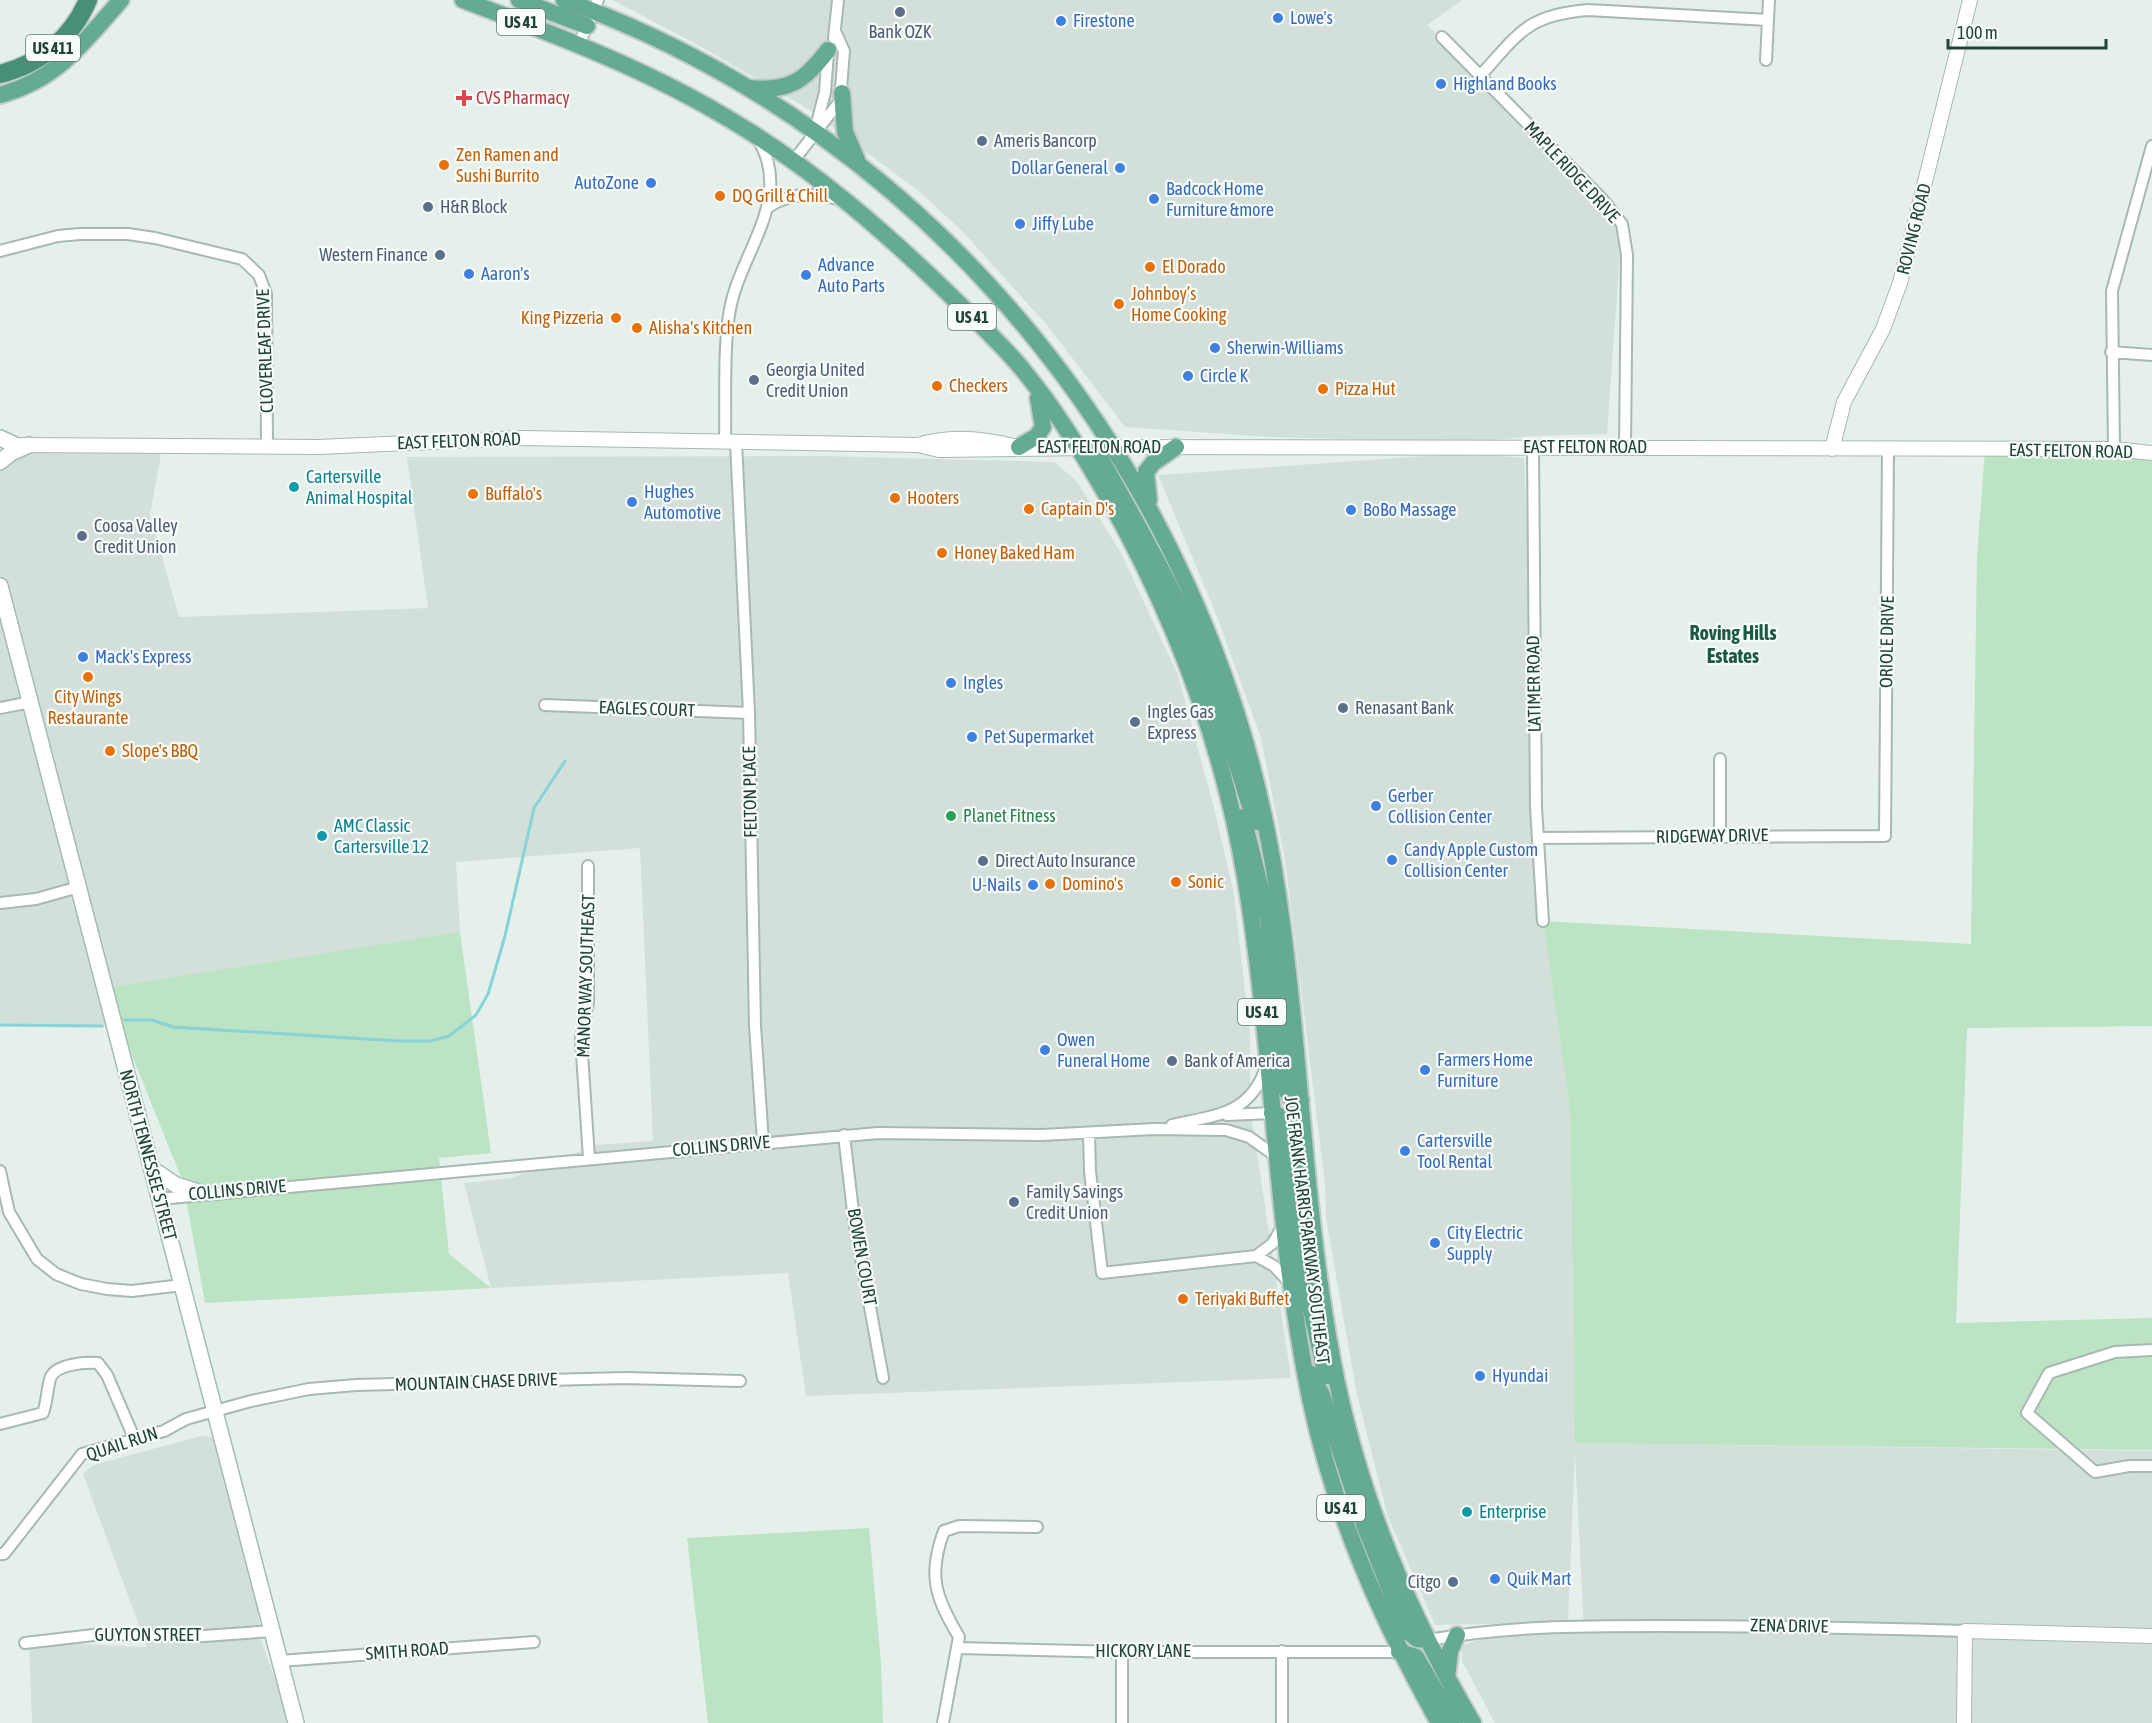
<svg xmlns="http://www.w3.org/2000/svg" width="2152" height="1723" font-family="'Asap Condensed',sans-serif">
<rect width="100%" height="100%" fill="#e5f0ea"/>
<path fill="#d3e0d9" d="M613,0h849l-35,25 53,51 142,148 -15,210 -74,2 -60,6 -202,-5 -146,-10 -78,-102 -84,-93 -43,-40 -112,-83 -101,-59z
M163,443l-13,72 29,102 249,-9 -21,-151 415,-1 232,6 22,18 45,73 57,122 36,133 20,86 16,140v73l41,271 -485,18 -18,-123 -297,15 -27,-105 48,-5 84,-33 57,-4 -13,-293 -184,14 4,70 -351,68 7,27 -116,-3v-572z
M1469,453l55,5 19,463 27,190 5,332 577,8v272h-657l-33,-62v-16l35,-10 87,-3 -9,-179 -7,169 -133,3 -48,-111 -31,-124 -30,-172 -1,-35 -40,-323 -24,-122 -45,-124 -58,-139z
M201,1436l20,2 29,112 12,93 29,80h-259l-3,-81 118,5 -64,-173 10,-9z"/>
<path fill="#bce3c4" d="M1985,450l167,6v570l-185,2 -11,295 196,-5v132l-577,-7 -5,-332 -27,-190 428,23 6,-387z
M460,932l31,221 -52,5 10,96 42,34 -286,15 -22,-121 -78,-194z
M869,1528l12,135 2,60h-175l-21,-185z"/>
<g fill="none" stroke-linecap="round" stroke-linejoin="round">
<path stroke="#88d3d9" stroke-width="3" d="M125,1020h27l21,7 225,14h32l19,-5 27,-21 12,-21 17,-58 29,-128 31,-47
M0,1025l102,1"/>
<defs>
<path id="minor" d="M1442,37l161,163 19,24 5,31 -2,192
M834,38l4,-38
M579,44l19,-44
M1766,60l3,-60
M1480,76c39,-43 47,-61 108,-66l180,10
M815,131l10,-39 3,-40
M794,160l46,-59 4,-50 -8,-18
M770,206c21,-14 45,-13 68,-7
M0,251l58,-15 22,-2h48l27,4 87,21 17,16 7,19 1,153
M2111,352l41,3
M725,442c1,-40 -2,-95 5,-133 11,-58 63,-109 29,-168
M736,442l13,271 6,313 8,116
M1533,448l3,359 7,114
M2114,449l-2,-158 40,-145
M545,705l204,8
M0,708l31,-6
M1720,759v76
M1539,838l346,-2 3,-387
M588,866v136l-7,37 8,119
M0,903l36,-4 43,-12
M1227,1115l45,-2
M1172,1125c44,-10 78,-10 94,-58
M844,1135l10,85 29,158
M1089,1135l1,36 12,102 154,-17 16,-12 11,-18
M0,1171l9,41 28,47 19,15 25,10 26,5 25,2 50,-6
M159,1199l719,-66 164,2 112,-6 72,1 23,7 28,20
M1256,1256l18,10 14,15
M2152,1350l-37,2 -66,21 -22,40 68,59 34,-6h23
M0,1424l43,-11c4,-11 4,-23 7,-34 4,-15 35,-17 48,-16l9,12 28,65
M0,1554h4l78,-100 82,-23 22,-12 65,-18 58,-12 47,-4 269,-7 115,3
M1428,1640c77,-14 153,-14 231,-14 103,0 204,2 306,5
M25,1643l77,-9 102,2 68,-5
M958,1648l164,4h277
M1282,1651v72
M1122,1652v71
M280,1661l254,-19
M943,1723l16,-86c-23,-39 -32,-61 -15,-106l15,-5 78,1"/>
<path id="tertiary" d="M20,445l298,2 204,-9 396,7 21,5 147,-2
M918,445c31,-10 64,-7 95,1
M1105,447l1009,2 38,4
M1832,449l12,-47 39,-73 17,-46 70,-283
M1964,1723l1,-92 187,5"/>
<path id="secondary" d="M0,438l15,7
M0,462l11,-9 18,-8
M0,586l296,1137
M152,1169l24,16 25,8"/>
<path id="primary" d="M463,0c93,35 186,70 271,122 80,48 149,108 215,172 25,25 52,49 74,76 34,41 62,87 88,133 66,119 113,244 135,379 28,171 29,346 64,516 24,116 72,223 129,325
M519,0l68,26
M564,0c373,135 643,476 709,864 28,164 28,331 59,494 24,129 74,252 141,365
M748,88c40,4 56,-6 80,-38
M842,93l3,39 12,28
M0,95c58,-16 83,-52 121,-95
M1019,447l18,-11 6,-9 -5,-29
M1095,448c28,52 59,103 84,158 31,69 53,143 76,216
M1149,500l-3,-28 7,-9 23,-16
M1243,817l25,101 19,174 4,7 10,1
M1272,1113l10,4 5,9 16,148 23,102
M1311,1374l11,21 43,132 30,75 13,30 9,7 11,1
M1399,1652l17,5 39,66
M1447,1677l3,-26 7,-16"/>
<path id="trunk" d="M0,74c40,-10 72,-36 88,-74"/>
</defs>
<use href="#minor" stroke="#a7b9b1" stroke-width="14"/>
<use href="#tertiary" stroke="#a7b9b1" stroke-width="16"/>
<use href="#secondary" stroke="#a2bdb2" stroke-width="18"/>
<use href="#primary" stroke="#c1cbc7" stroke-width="20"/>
<use href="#trunk" stroke="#c1cbc7" stroke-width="21"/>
<use href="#minor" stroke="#fff" stroke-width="10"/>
<use href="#tertiary" stroke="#fff" stroke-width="14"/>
<use href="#secondary" stroke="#fff" stroke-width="15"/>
<use href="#primary" stroke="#65aa93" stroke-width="16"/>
<use href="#trunk" stroke="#488f79" stroke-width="18"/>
</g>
<g fill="#5c6f8a" stroke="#f7fbf9" stroke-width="2">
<circle cx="900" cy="12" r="6"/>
<circle cx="982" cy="141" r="6"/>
<circle cx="428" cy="207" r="6"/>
<circle cx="440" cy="255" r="6"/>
<circle cx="754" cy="380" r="6"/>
<circle cx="82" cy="536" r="6"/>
<circle cx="1343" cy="708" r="6"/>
<circle cx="1135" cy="722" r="6"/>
<circle cx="983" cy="861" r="6"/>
<circle cx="1172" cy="1061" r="6"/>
<circle cx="1014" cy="1202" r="6"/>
<circle cx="1453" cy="1582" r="6"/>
</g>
<g fill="#3f7fe0" stroke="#f7fbf9" stroke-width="2">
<circle cx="1278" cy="18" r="6"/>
<circle cx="1061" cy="21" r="6"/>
<circle cx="1441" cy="84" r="6"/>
<circle cx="1120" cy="168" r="6"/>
<circle cx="651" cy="183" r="6"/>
<circle cx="1154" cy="199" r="6"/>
<circle cx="1020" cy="224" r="6"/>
<circle cx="469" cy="274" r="6"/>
<circle cx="806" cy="275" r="6"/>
<circle cx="1215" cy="348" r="6"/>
<circle cx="1188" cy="376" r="6"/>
<circle cx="632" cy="502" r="6"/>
<circle cx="1351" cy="510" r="6"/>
<circle cx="83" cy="657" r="6"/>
<circle cx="951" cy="683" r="6"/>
<circle cx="972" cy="737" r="6"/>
<circle cx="1376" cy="806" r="6"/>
<circle cx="1392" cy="860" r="6"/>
<circle cx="1033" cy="885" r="6"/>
<circle cx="1045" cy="1050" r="6"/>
<circle cx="1425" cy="1070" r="6"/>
<circle cx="1405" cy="1151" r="6"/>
<circle cx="1435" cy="1243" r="6"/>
<circle cx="1480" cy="1376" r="6"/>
<circle cx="1495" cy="1579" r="6"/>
</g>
<path fill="#e0444e" stroke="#f7fbf9" stroke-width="2" d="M461 89h6v6h6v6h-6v6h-6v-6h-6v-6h6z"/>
<g fill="#e8710a" stroke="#f7fbf9" stroke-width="2">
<circle cx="444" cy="165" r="6"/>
<circle cx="720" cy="196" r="6"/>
<circle cx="1150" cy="267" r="6"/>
<circle cx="1119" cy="304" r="6"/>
<circle cx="616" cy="318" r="6"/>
<circle cx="637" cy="328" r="6"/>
<circle cx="937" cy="386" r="6"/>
<circle cx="1323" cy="389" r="6"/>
<circle cx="473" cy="494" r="6"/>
<circle cx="895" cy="498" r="6"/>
<circle cx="1029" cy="509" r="6"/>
<circle cx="942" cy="553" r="6"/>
<circle cx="88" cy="677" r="6"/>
<circle cx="110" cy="751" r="6"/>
<circle cx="1176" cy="882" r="6"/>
<circle cx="1050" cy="884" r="6"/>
<circle cx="1183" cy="1299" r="6"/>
</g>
<g fill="#0f9aa8" stroke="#f7fbf9" stroke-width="2">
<circle cx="294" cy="487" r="6"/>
<circle cx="322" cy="836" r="6"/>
<circle cx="1467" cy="1512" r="6"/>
</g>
<circle fill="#2e9e5b" stroke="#f7fbf9" stroke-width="2" cx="951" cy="816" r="6"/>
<g text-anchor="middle" stroke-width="4.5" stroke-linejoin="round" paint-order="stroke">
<g fill="#f7fbf9" stroke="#627b72" stroke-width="1.5">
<rect x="497" y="9" width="48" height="26" rx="4.5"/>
<rect x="26" y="35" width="54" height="26" rx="4.5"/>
<rect x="948" y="304" width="48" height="26" rx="4.5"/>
<rect x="1238" y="999" width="48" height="26" rx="4.5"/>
<rect x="1317" y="1495" width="48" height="26" rx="4.5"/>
</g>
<g font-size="16" font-weight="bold" fill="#224438">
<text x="521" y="28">US 41</text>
<text x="53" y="54">US 411</text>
<text x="972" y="323">US 41</text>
<text x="1262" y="1018">US 41</text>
<text x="1341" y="1514">US 41</text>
</g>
<g font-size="18" fill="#366cbe" stroke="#f7fbf9" text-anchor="start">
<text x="1290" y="24">Lowe's</text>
<text x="1073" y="27">Firestone</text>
<text x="1453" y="90">Highland Books</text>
<text x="1108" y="174" text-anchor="end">Dollar General</text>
<text x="639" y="189" text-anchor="end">AutoZone</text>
<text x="1166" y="195">Badcock Home<tspan x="1166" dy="21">Furniture &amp;more</tspan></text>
<text x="1032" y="230">Jiffy Lube</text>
<text x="818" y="271">Advance<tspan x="818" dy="21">Auto Parts</tspan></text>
<text x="481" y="280">Aaron's</text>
<text x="1227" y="354">Sherwin-Williams</text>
<text x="1200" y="382">Circle K</text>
<text x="644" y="498">Hughes<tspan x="644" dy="21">Automotive</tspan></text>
<text x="1363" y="516">BoBo Massage</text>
<text x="95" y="663">Mack's Express</text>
<text x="963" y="689">Ingles</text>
<text x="984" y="743">Pet Supermarket</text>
<text x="1388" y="802">Gerber<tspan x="1388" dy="21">Collision Center</tspan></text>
<text x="1404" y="856">Candy Apple Custom<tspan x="1404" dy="21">Collision Center</tspan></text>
<text x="1021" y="891" text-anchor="end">U-Nails</text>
<text x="1057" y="1046">Owen<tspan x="1057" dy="21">Funeral Home</tspan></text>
<text x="1437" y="1066">Farmers Home<tspan x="1437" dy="21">Furniture</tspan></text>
<text x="1417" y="1147">Cartersville<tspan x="1417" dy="21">Tool Rental</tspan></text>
<text x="1447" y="1239">City Electric<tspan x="1447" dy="21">Supply</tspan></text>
<text x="1492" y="1382">Hyundai</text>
<text x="1507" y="1585">Quik Mart</text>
</g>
<g font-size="18" fill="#4e5e75" stroke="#f7fbf9" text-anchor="start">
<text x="900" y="38" text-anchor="middle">Bank OZK</text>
<text x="994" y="147">Ameris Bancorp</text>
<text x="440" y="213">H&amp;R Block</text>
<text x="428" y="261" text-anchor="end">Western Finance</text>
<text x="766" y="376">Georgia United<tspan x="766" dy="21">Credit Union</tspan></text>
<text x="94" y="532">Coosa Valley<tspan x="94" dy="21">Credit Union</tspan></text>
<text x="1355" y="714">Renasant Bank</text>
<text x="1147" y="718">Ingles Gas<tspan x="1147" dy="21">Express</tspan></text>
<text x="995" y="867">Direct Auto Insurance</text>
<text x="1184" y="1067">Bank of America</text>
<text x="1026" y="1198">Family Savings<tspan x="1026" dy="21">Credit Union</tspan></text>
<text x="1441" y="1588" text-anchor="end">Citgo</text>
</g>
<g font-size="18" fill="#be3a42" stroke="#f7fbf9" text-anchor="start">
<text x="476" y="104">CVS Pharmacy</text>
</g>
<g font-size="18" fill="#c56008" stroke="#f7fbf9" text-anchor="start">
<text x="456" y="161">Zen Ramen and<tspan x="456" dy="21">Sushi Burrito</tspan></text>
<text x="732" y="202">DQ Grill &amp; Chill</text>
<text x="1162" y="273">El Dorado</text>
<text x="1131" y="300">Johnboy’s<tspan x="1131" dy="21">Home Cooking</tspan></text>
<text x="604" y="324" text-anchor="end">King Pizzeria</text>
<text x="649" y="334">Alisha's Kitchen</text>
<text x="949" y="392">Checkers</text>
<text x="1335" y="395">Pizza Hut</text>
<text x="485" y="500">Buffalo's</text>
<text x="907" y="504">Hooters</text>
<text x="1041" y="515">Captain D's</text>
<text x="954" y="559">Honey Baked Ham</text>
<text x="88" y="703" text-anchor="middle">City Wings<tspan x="88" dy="21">Restaurante</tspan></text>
<text x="122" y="757">Slope's BBQ</text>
<text x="1188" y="888">Sonic</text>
<text x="1062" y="890">Domino's</text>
<text x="1195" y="1305">Teriyaki Buffet</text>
</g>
<g font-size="18" fill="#224438" stroke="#f7fbf9">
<text transform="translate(1572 172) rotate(47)" y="6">MAPLE RIDGE DRIVE</text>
<text transform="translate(1914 229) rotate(-76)" y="6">ROVING ROAD</text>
<text transform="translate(265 351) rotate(-92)" y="6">CLOVERLEAF DRIVE</text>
<text transform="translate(459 441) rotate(-2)" y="6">EAST FELTON ROAD</text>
<text x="1099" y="453">EAST FELTON ROAD</text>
<text x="1585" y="453">EAST FELTON ROAD</text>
<text transform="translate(2071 451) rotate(1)" y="6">EAST FELTON ROAD</text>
<text transform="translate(1887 642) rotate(-89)" y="6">ORIOLE DRIVE</text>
<text transform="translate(1534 684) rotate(-91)" y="6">LATIMER ROAD</text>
<text transform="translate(647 709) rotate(2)" y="6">EAGLES COURT</text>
<text transform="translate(750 792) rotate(-91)" y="6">FELTON PLACE</text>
<text transform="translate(1712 836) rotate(-1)" y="6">RIDGEWAY DRIVE</text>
<text transform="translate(586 976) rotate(-88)" y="6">MANOR WAY SOUTHEAST</text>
<text transform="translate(721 1146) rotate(-5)" y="6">COLLINS DRIVE</text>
<text transform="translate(148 1155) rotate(75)" y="6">NORTH TENNESSEE STREET</text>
<text transform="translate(237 1190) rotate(-5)" y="6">COLLINS DRIVE</text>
<text transform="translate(1307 1230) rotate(83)" y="6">JOE FRANK HARRIS PARKWAY SOUTHEAST</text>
<text transform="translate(862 1257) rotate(80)" y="6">BOWEN COURT</text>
<text transform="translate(476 1382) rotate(-2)" y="6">MOUNTAIN CHASE DRIVE</text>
<text transform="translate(122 1444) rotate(-18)" y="6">QUAIL RUN</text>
<text transform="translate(1789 1626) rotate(1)" y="6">ZENA DRIVE</text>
<text x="148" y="1641">GUYTON STREET</text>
<text transform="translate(407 1651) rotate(-4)" y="6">SMITH ROAD</text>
<text x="1143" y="1657">HICKORY LANE</text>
</g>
<g font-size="18" fill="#0d838f" stroke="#f7fbf9" text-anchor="start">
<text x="306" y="483">Cartersville<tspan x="306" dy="21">Animal Hospital</tspan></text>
<text x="334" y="832">AMC Classic<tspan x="334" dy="21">Cartersville 12</tspan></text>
<text x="1479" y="1518">Enterprise</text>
</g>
<g font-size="18" fill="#27864d" stroke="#f7fbf9" text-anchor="start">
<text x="963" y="822">Planet Fitness</text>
</g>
<g font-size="20" font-weight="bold" fill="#1b5946" stroke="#f7fbf9">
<text x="1733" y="640">Roving Hills<tspan x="1733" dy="23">Estates</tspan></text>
</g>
</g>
<path d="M1948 39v9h158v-9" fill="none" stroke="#224438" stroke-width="3"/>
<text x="1957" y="39" font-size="18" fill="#224438" stroke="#f7fbf9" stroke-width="4.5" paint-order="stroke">100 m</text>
</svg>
